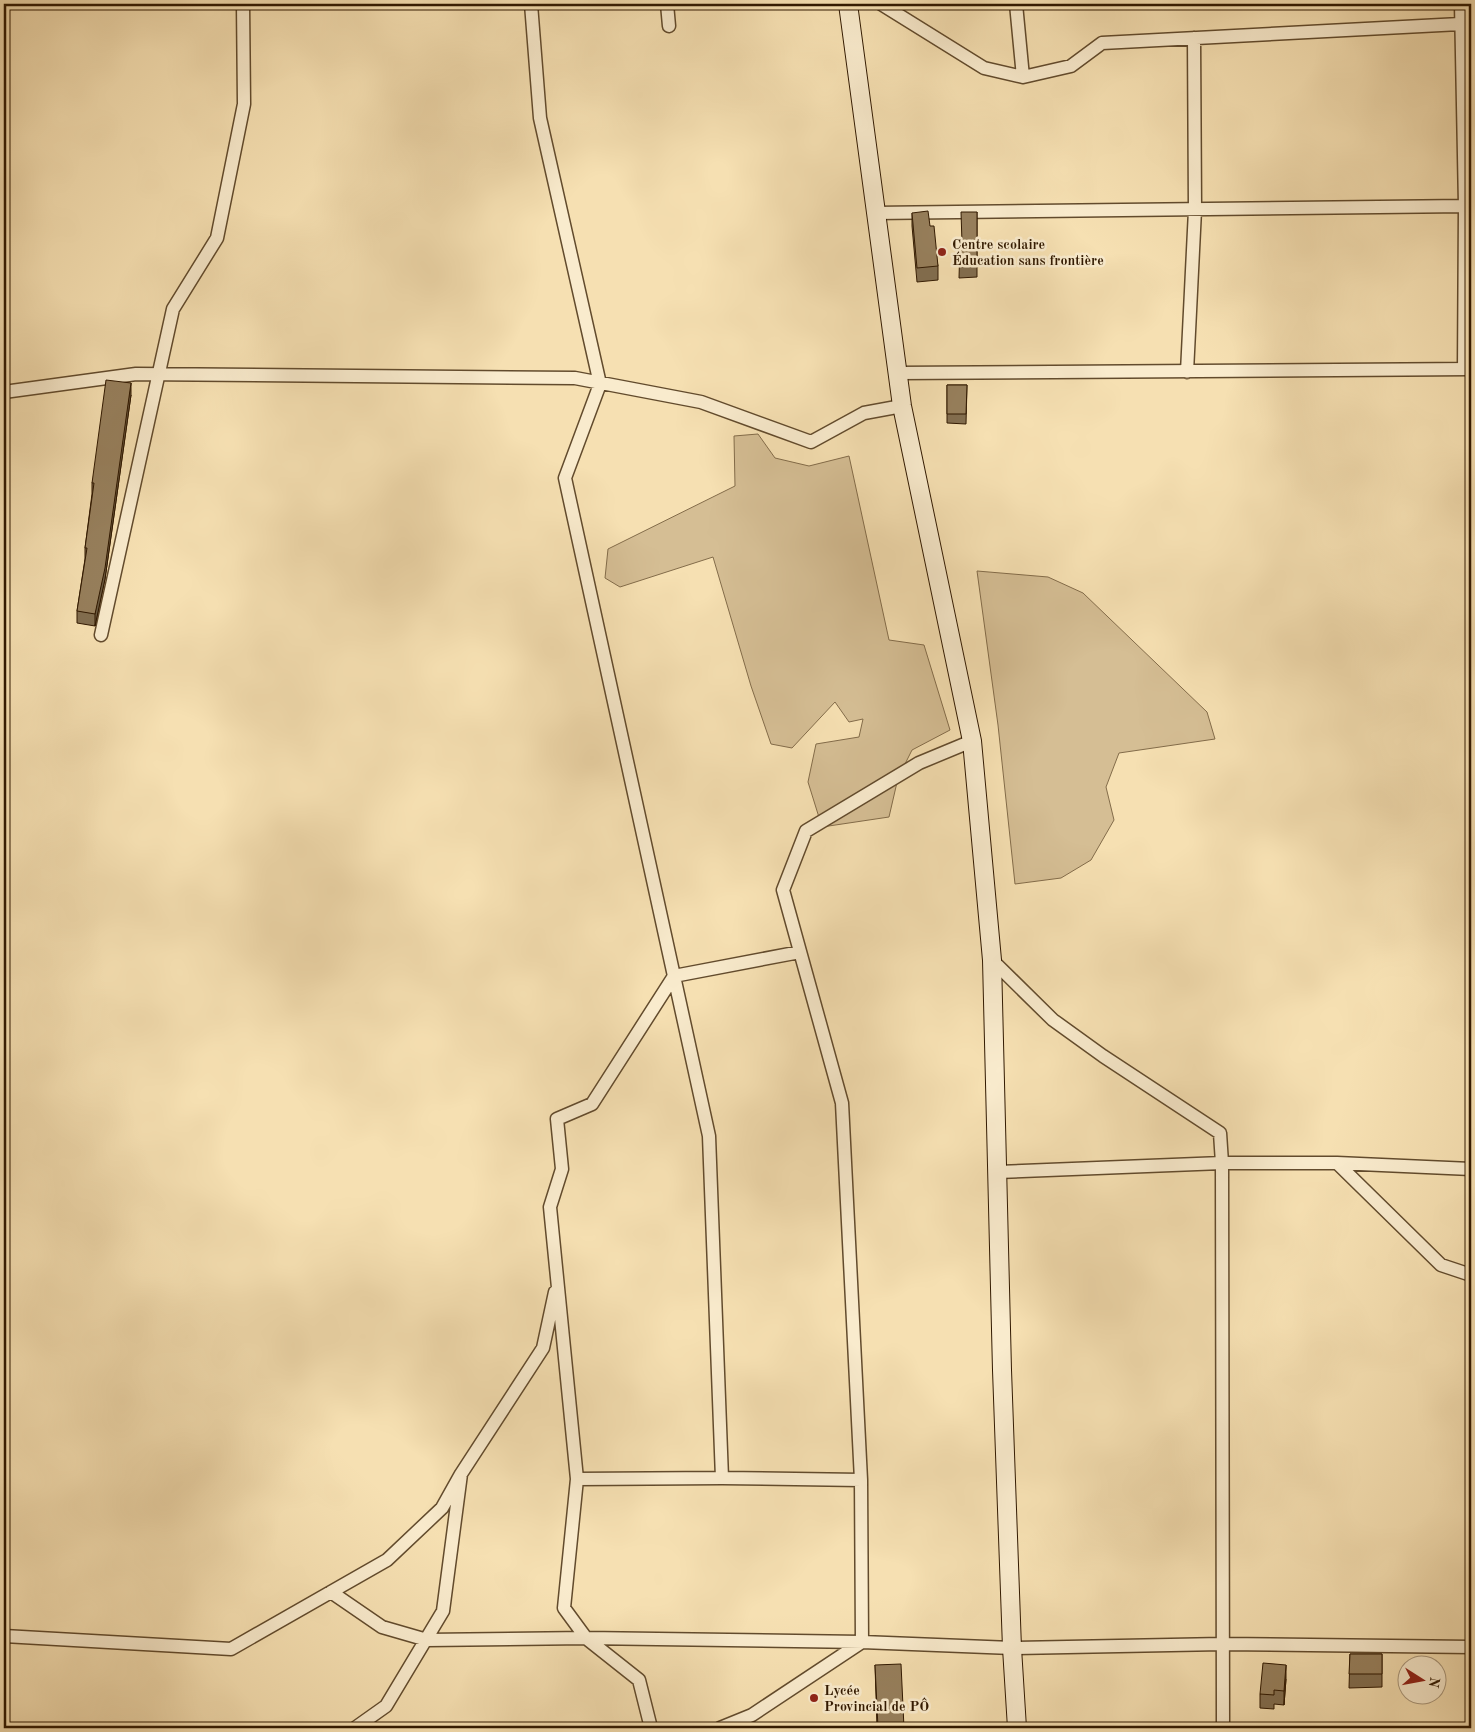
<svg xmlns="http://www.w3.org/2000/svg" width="1475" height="1732" font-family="'Old Standard TT',serif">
<rect width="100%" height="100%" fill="#f6e0b2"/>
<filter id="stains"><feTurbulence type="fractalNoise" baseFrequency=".004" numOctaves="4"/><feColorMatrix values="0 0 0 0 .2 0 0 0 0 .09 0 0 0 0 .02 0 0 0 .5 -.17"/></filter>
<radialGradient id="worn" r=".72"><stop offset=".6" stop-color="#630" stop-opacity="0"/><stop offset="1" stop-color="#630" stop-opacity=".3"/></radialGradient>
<path fill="#d5be94" stroke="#836c4a" d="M758,434l17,24 34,8 40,-10 40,184 35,5 26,85 -38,20 -14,28 -9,39 -67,10 -14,-45 8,-38 43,-7 4,-18 -14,3 -14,-20 -43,46 -21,-4 -20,-58 -38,-129 -93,30 -15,-9 3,-29 127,-63 -1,-50z
M977,571l71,6 35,16 124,119 8,27 -96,14 -13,34 8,33 -23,40 -30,18 -46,6 -17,-159z"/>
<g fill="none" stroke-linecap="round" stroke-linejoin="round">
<defs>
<path id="street" d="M531,4l9,114 60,266 -35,94 144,658 13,342
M667,4l2,22
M881,4l103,64 39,9 48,-11 31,-23 358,-19
M1016,4l7,73
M1461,4l4,202 -1,163
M875,213l590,-7
M1187,372l8,-162 -1,-172
M898,373l573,-4
M4,392l132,-18 439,4 126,24 110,40 53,-29 38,-7
M101,635l72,-326 44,-71 27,-134 -1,-100
M992,960l61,60 50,36 117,77 2,30 1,565
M1337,1163l104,102 30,10
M998,1172l224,-9h115l134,6
M577,1479l145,-1 139,2
M331,1592l51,35 45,13 159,-2 276,4 150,6 210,-4 249,3
M4,1636l227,13 156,-89 55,-52 19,-34
M355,1728l31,-22 57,-95 18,-137 82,-126 12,-56
M651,1728l-12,-48 -53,-42 -22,-30 13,-129 -27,-272 12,-38 -5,-50 35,-15 82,-128 126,-24
M720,1728l32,-13 110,-73 -1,-162 -19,-377 -59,-213 23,-59 113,-68 53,-22"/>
<path id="secondary" d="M848,4l54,402 70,335 20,219 10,410 10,278 5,80"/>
</defs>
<use href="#street" stroke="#624b2d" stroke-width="15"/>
<use href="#secondary" stroke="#311901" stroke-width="20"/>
<use href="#street" stroke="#f9ebcd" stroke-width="12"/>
<use href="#secondary" stroke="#f9ebcd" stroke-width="18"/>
</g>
<path fill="#826e50" stroke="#311901" d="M977,212v65l-18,1 1,-35h2z
M912,213l18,13 8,40v14l-21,2 -5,-56z
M947,385h20l-1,39 -19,-1z
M131,395l-26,184 -10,47 -18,-3v-12l8,-52v-11l7,-54v-11z
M1350,1654h32v33l-33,1z
M875,1665l29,63h-27z
M1286,1679l-2,26 -10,-1v5l-14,-1v-14z"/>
<path fill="#6a5a41" stroke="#311901" d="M131,383v12l-26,184 -10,47v-12z
M1286,1665v14l-2,26v-14z"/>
<path fill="#97805d" stroke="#311901" d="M928,211l2,15h4l4,40 -21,2 -5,-55z
M961,212h16v52h-18l1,-21h2z
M106,380l25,3 -26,185 -10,46 -18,-3 10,-63h-2l9,-65h-2z
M947,385h20l-1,29h-19z
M1350,1654h32v20h-33z
M1263,1663l23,2 -2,26 -10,-1v5l-14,-1z
M901,1664l3,64h-26l-3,-63z"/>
<g fill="#8f2418" stroke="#f9ebcd" stroke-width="2">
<circle cx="942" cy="252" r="5"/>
<circle cx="814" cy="1698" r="5"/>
</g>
<g text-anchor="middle" stroke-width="5" stroke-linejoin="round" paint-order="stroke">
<g font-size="14" font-weight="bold" fill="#311901" stroke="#f9ebcd" text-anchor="start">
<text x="952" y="249">Centre scolaire<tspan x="952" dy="16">Éducation sans frontière</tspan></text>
<text x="824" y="1695">Lycée<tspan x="824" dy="16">Provincial de PÔ</tspan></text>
</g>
</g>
<rect width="1475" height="1732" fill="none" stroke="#f6e0b2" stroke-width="20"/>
<rect x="5" y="5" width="1465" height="1722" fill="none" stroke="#311901" stroke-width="2.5"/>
<rect x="10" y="10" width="1455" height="1712" fill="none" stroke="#311901"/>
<g transform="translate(1422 1680) rotate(101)"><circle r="24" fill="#f9ebcd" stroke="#a9977b"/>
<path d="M0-4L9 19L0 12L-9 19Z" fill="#8f2418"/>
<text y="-8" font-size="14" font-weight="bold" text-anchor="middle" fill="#311901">N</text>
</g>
<rect width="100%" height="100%" filter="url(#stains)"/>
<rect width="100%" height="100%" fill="url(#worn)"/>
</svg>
